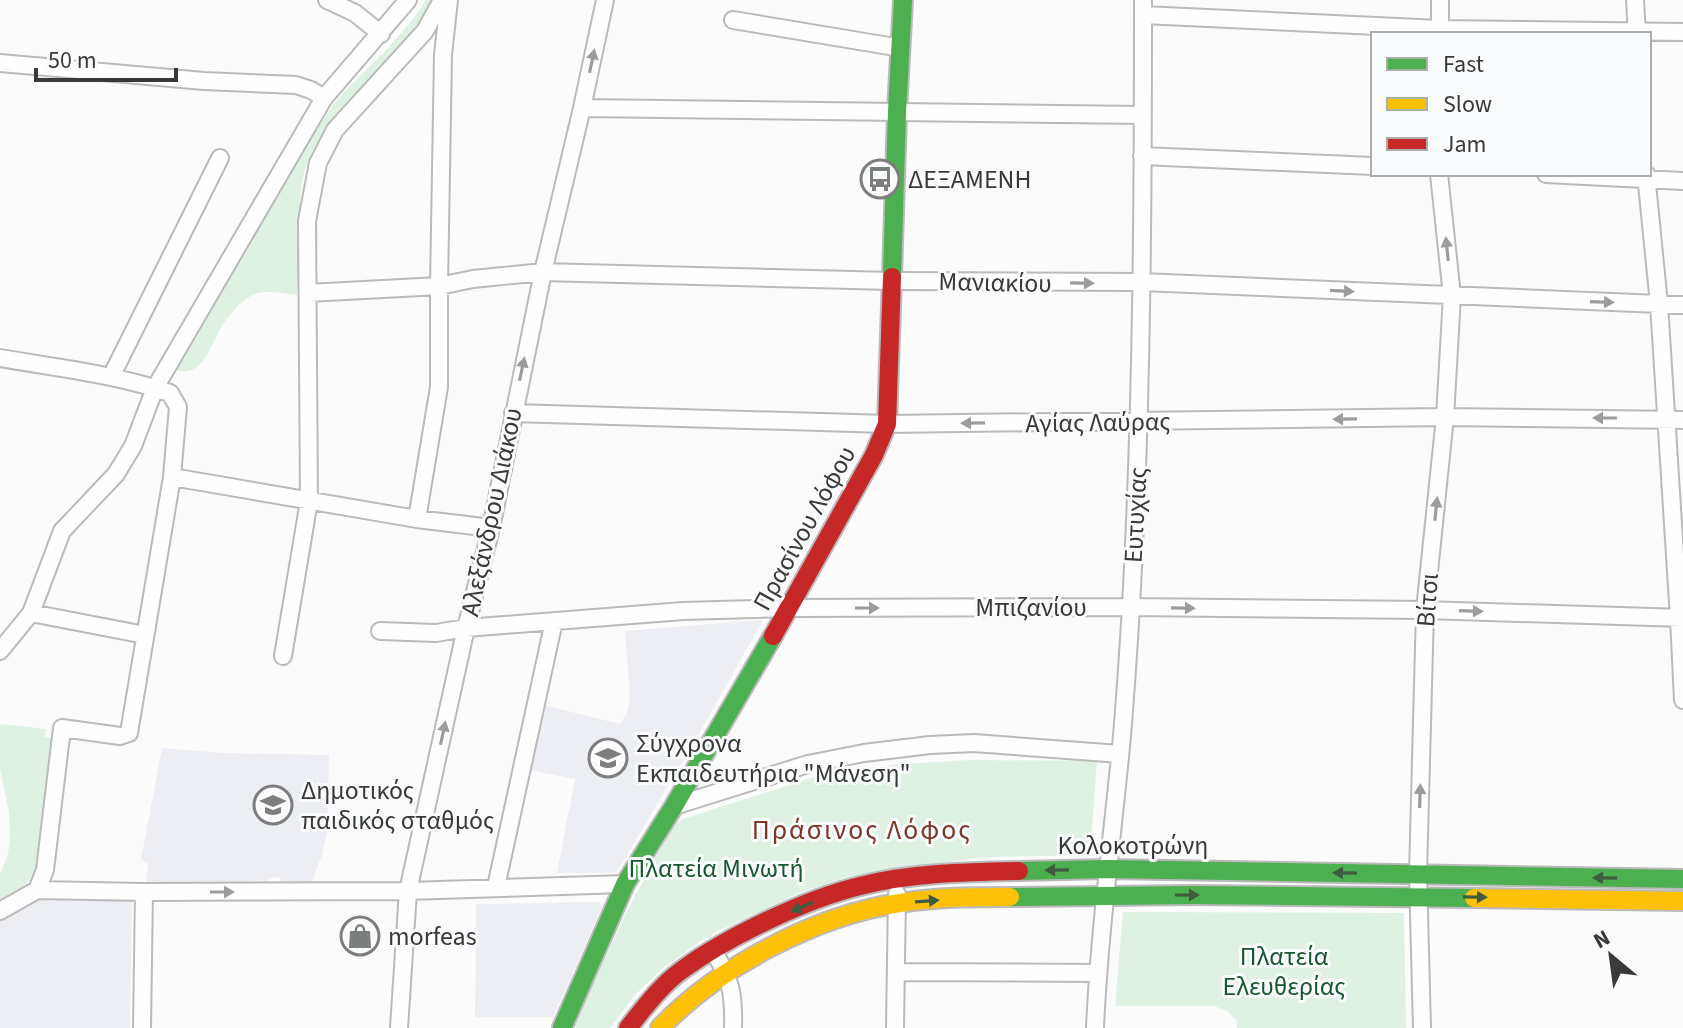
<svg xmlns="http://www.w3.org/2000/svg" width="1683" height="1028" font-family="'Source Sans 3',sans-serif">
<rect width="100%" height="100%" fill="#fbfbfc"/>
<path fill="#eceef3" d="M761,620l1,2 -70,124 -76,127h-59l18,-94 -47,-9 15,-65 77,19 7,-11 3,-15 -5,-67z
M162,748l60,5 107,2 -2,78 -5,22 -11,28 -25,3 -4,-2 -2,-7 -11,1 -3,7h-120l2,-22 -7,-3z
M38,900l94,1 -2,127h-130v-110z
M599,902l3,5 -49,110h-78l1,-113z"/>
<path fill="#dff1e3" d="M426,0h10c-13,19 -24,39 -40,56 -32,34 -83,72 -93,122 -4,18 -3,37 -3,55 -1,21 -2,42 -3,62 -14,-1 -30,-7 -44,0 -13,6 -23,19 -31,31 -11,17 -19,53 -45,44l67,-115 51,-92 38,-58 10,-12 44,-44 27,-31z
M0,724l46,5 -1,8 8,1c-3,33 -5,122 -27,146 -7,8 -17,12 -26,17v-27l8,-20 2,-15 -1,-27 -9,-43z
M970,760l127,1 -7,94 -102,2 -94,11 -47,9 -46,15 -89,42 -1,4h-6l-42,30 -28,27 -25,33h-38l54,-115 47,-87 7,-6 134,-43 28,-6 60,-7z
M1123,912l281,1 2,115h-169v-7l-10,-10 -13,-5h-99z"/>
<g fill="none" stroke-linecap="round" stroke-linejoin="round">
<defs>
<path id="street" d="M327,0l28,13 26,21
M1635,0l2,34
M1143,15l297,14 243,3
M733,20l168,28
M1440,34v-34
M0,63l204,18 92,4 15,5 13,8
M582,108l560,7
M1142,156l231,10
M1546,174l137,7
M1646,174l13,130 20,314 4,82
M308,293l131,-7 34,-7 70,-7 349,9 250,1 541,23
M0,358c57,10 115,16 170,35l8,14 -6,70 -43,256 -9,3 -58,-8 -17,142 -8,20
M111,377l109,-219
M513,413l374,11 558,-7 238,3
M172,477l245,42 74,9
M417,519l22,-132v-101l4,-231 6,-55
M31,613l114,22
M380,631l56,2 30,-5 217,-17 106,-3 342,-1 294,3 258,8
M0,651l31,-38 31,-82 54,-57 17,-28 22,-58 169,-290 84,-98
M283,656l26,-155 -2,-280 11,-58 17,-33 90,-99 17,-31
M674,806l134,-42 56,-11 66,-8 44,-2 146,11
M496,887l58,-266
M0,911l37,-21 107,2 264,-1 217,-7
M713,950c18,30 21,43 20,78
M896,972l202,1
M142,1028l2,-136
M399,1028l9,-137 58,-263 25,-100 52,-256 39,-164 23,-108
M895,1028l2,-134
M1095,1028c4,-91 16,-181 25,-271 5,-50 8,-101 11,-151 11,-202 12,-404 12,-606
M1422,1028l-4,-154 7,-264 20,-193 7,-121 -13,-122"/>
<path id="fast" d="M892,277l5,-165 6,-112
M1019,871l88,-2 576,10
M1010,897l183,-2 281,3
M562,1028l63,-144 49,-78 99,-170"/>
<path id="slow" d="M1474,898l209,3
M660,1028c58,-61 156,-113 240,-125 36,-6 73,-6 110,-6"/>
<path id="jam" d="M773,636l101,-181 13,-31 5,-147
M628,1028c16,-20 33,-43 54,-58 45,-33 124,-71 178,-84 50,-13 107,-14 159,-15"/>
</defs>
<use href="#street" stroke="#bababa" stroke-width="20"/>
<use href="#fast" stroke="#bababa" stroke-width="22"/>
<use href="#slow" stroke="#bababa" stroke-width="22"/>
<use href="#jam" stroke="#bababa" stroke-width="22"/>
<use href="#street" stroke="#fefeff" stroke-width="16"/>
<use href="#fast" stroke="#4caf50" stroke-width="18"/>
<use href="#slow" stroke="#ffc107" stroke-width="18"/>
<use href="#jam" stroke="#c62828" stroke-width="18"/>
</g>
<defs><path id="oneway-solid" d="M-6-.8H1V-3.2L6.5 0L1 3.2V.8H-6Z" transform="scale(2)"/></defs>
<g fill="#9b9c9c">
<use href="#oneway-solid" transform="translate(592 61) rotate(-78)"/>
<use href="#oneway-solid" transform="translate(1447 249) rotate(-96)"/>
<use href="#oneway-solid" transform="translate(1082 283) rotate(1)"/>
<use href="#oneway-solid" transform="translate(1342 291) rotate(3)"/>
<use href="#oneway-solid" transform="translate(1602 302) rotate(2)"/>
<use href="#oneway-solid" transform="translate(522 369) rotate(-78)"/>
<use href="#oneway-solid" transform="translate(1605 418) rotate(-180)"/>
<use href="#oneway-solid" transform="translate(1345 419) rotate(179)"/>
<use href="#oneway-solid" transform="translate(973 423) rotate(179)"/>
<use href="#oneway-solid" transform="translate(1436 509) rotate(-84)"/>
<use href="#oneway-solid" transform="translate(867 608)"/>
<use href="#oneway-solid" transform="translate(1183 608) rotate(1)"/>
<use href="#oneway-solid" transform="translate(1471 611) rotate(2)"/>
<use href="#oneway-solid" transform="translate(443 733) rotate(-78)"/>
<use href="#oneway-solid" transform="translate(1420 796) rotate(-88)"/>
<use href="#oneway-solid" transform="translate(222 892)"/>
</g>
<g fill="#3e5c40">
<use href="#oneway-solid" transform="translate(1057 870) rotate(179)"/>
<use href="#oneway-solid" transform="translate(1345 873) rotate(-179)"/>
<use href="#oneway-solid" transform="translate(1605 878) rotate(-179)"/>
<use href="#oneway-solid" transform="translate(1187 895)"/>
<use href="#oneway-solid" transform="translate(1475 897) rotate(1)"/>
<use href="#oneway-solid" transform="translate(927 901) rotate(-4)"/>
<use href="#oneway-solid" transform="translate(802 907) rotate(157)"/>
</g>
<defs>
<symbol id="bus-ring" viewBox="-11 -11 22 22"><circle r="9.5" fill="#fafbfd" stroke="#7c7d7d" stroke-width="1.5"/><path d="M-5-6H5V4H4V6H2V4H-2V6H-4V4H-5ZM-3.5-4V0h7V-4ZM-3.5 1.2v1.5H-2V1.2ZM2 1.2v1.5H3.5V1.2Z" fill="#7c7d7d"/></symbol>
<symbol id="school-ring" viewBox="-11 -11 22 22"><circle r="9.5" fill="#fafbfd" stroke="#7c7d7d" stroke-width="1.5"/><path d="M0-5L7-2L0 1L-7-2ZM-4 1L0 2.5L4 1V4Q0 6-4 4Z" fill="#7c7d7d"/></symbol>
<symbol id="shop-ring" viewBox="-11 -11 22 22"><circle r="9.5" fill="#fafbfd" stroke="#7c7d7d" stroke-width="1.5"/><path d="M-5-2.5h2.3a2.7 3.5 0 0 1 5.4 0H5L5.5 6h-11ZM-1.5-2.5h3a1.5 2.3 0 0 0-3 0Z" fill="#7c7d7d"/></symbol>
</defs>
<g fill-rule="evenodd">
<use href="#bus-ring" x="858" y="157" width="44" height="44"/>
<use href="#school-ring" x="586" y="736" width="44" height="44"/>
<use href="#school-ring" x="251" y="783" width="44" height="44"/>
<use href="#shop-ring" x="338" y="914" width="44" height="44"/>
</g>
<g text-anchor="middle" stroke-width="6" stroke-linejoin="round" paint-order="stroke">
<g font-size="26" fill="#383939" stroke="#fafbfd" text-anchor="start">
<text x="908" y="188">ΔΕΞΑΜΕΝΗ</text>
<text x="636" y="752">Σύγχρονα<tspan x="636" dy="30">Εκπαιδευτήρια "Μάνεση"</tspan></text>
<text x="301" y="799">Δημοτικός<tspan x="301" dy="30">παιδικός σταθμός</tspan></text>
<text x="388" y="945">morfeas</text>
</g>
<g font-size="26" fill="#383939" stroke="#fafbfd">
<text transform="translate(995 282) rotate(1)" y="9">Μανιακίου</text>
<text transform="translate(1098 422) rotate(-1)" y="9">Αγίας Λαύρας</text>
<text transform="translate(491 512) rotate(-78)" y="9">Αλεξάνδρου Διάκου</text>
<text transform="translate(1135 515) rotate(-87)" y="9">Ευτυχίας</text>
<text transform="translate(804 528) rotate(-61)" y="9">Πρασίνου Λόφου</text>
<text transform="translate(1427 600) rotate(-86)" y="9">Βίτσι</text>
<text x="1031" y="616">Μπιζανίου</text>
<text x="1133" y="854">Κολοκοτρώνη</text>
</g>
<g font-size="26" fill="#16572e" stroke="#fafbfd">
<text x="716" y="877">Πλατεία Μινωτή</text>
<text x="1284" y="965">Πλατεία<tspan x="1284" dy="30">Ελευθερίας</tspan></text>
</g>
<g font-size="28" letter-spacing="2" fill="#7c3825" stroke="#fafbfd">
<text x="862" y="839">Πράσινος Λόφος</text>
</g>
</g>
<rect x="1371" y="32" width="280" height="144" fill="#fafbfd" stroke="#acadaf" stroke-width="2"/>
<rect x="1387" y="58" width="40" height="12" fill="#4caf50" stroke="#acadaf" stroke-width="2"/>
<text x="1443" y="72" font-size="24" fill="#383939">Fast</text>
<rect x="1387" y="98" width="40" height="12" fill="#ffc107" stroke="#acadaf" stroke-width="2"/>
<text x="1443" y="112" font-size="24" fill="#383939">Slow</text>
<rect x="1387" y="138" width="40" height="12" fill="#c62828" stroke="#acadaf" stroke-width="2"/>
<text x="1443" y="152" font-size="24" fill="#383939">Jam</text>
<g transform="translate(1611 956) rotate(331)" stroke="#fafbfd" stroke-width="6" paint-order="stroke">
<path d="M0-6L14 30L0 20L-14 30Z" fill="#383939"/>
<text y="-12" font-size="22" font-weight="bold" text-anchor="middle" fill="#383939">N</text>
</g>
<path d="M36 68v12h140v-12" fill="none" stroke="#383939" stroke-width="4"/>
<text x="48" y="68" font-size="24" fill="#383939" stroke="#fafbfd" stroke-width="6" paint-order="stroke">50 m</text>
</svg>
